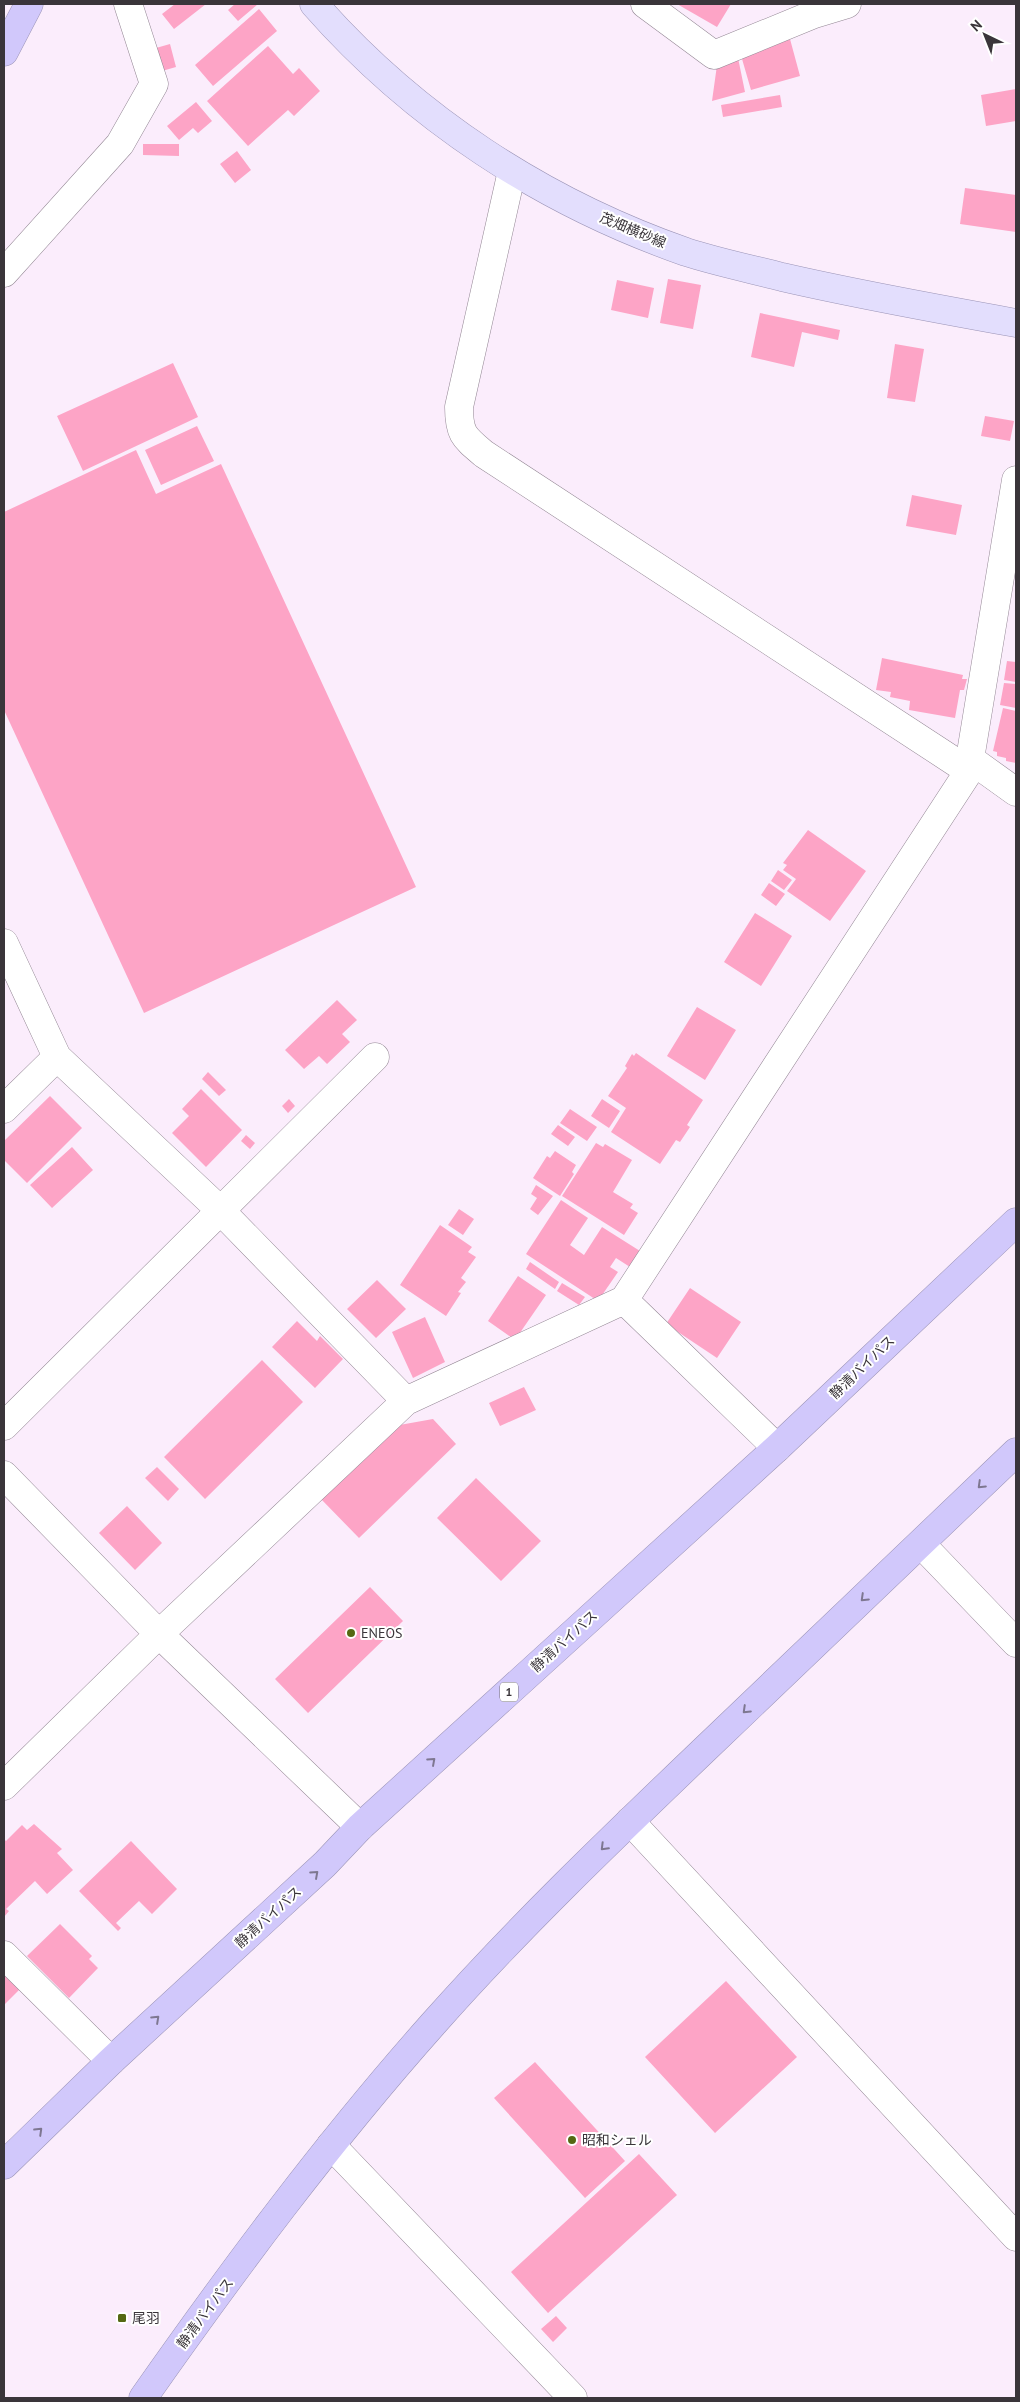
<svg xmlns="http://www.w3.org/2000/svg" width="1020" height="2402" font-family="'PT Sans','Noto Sans JP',sans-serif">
<rect width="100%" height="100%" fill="#fbedfc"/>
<path fill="#fda4c6" d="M175,4h31l-32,25 -12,-15z
M235,4h23l-20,17 -10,-11z
M677,4h54l-14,23z
M259,9l18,22 -64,55 -18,-21z
M790,39l10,37 -49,14 -11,-38z
M170,44l6,23 -14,4 -6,-23z
M268,46l25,28 6,-6 21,23 -26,25 -6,-6 -40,36 -41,-45z
M737,53l8,39 -33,9 6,-43z
M1016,89v32l-30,5 -5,-31z
M780,95l2,12 -59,10 -2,-12z
M196,102l16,19 -14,12 -5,-5 -14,12 -12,-14z
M143,144h36v12l-36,-1z
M237,151l14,19 -16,13 -15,-19z
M965,188l51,7v37l-56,-8z
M668,279l33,6 -8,44 -33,-6z
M617,280l37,8 -6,30 -37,-8z
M760,313l80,17 -2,10 -36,-8 -8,35 -43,-10z
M895,344l29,5 -9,53 -28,-4z
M173,363l25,54 -115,54 -26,-55z
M985,416l29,5 -4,20 -29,-5z
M197,426l17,35 -53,24 -16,-35z
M136,450l20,44 65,-30 195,423 -272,126 -140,-303v-198z
M912,495l50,10 -6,30 -50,-9z
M882,658l81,17 -1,4h5l-3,11h-4l-5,28 -46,-8 1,-9 -20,-4 1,-5 -15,-2z
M1007,661l9,1v20l-12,-2z
M1004,683l12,1v24l-16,-3z
M1003,708l13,3v52l-10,-2v-3l-9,-2v-4l-4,-1z
M808,830l58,41 -36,50 -43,-30 9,-12 -13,-9 4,-5 -4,-2z
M778,870l14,10 -8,10 -13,-9z
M769,883l16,11 -9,12 -15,-11z
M755,913l37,23 -31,50 -37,-24z
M337,1000l20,20 -15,14 8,8 -23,22 -8,-8 -15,13 -19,-19z
M697,1007l39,23 -31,50 -38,-24z
M636,1053l67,47 -16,25 3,2 -10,15 -4,-2 -16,24 -49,-32 15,-24 -18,-12 19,-28 -2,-2 7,-12 2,2z
M208,1072l18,18 -7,6 -17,-17z
M201,1089l41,41 -36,37 -34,-34 17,-17 -7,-7z
M50,1096l32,32 -55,55 -23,-23v-19z
M289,1099l6,7 -7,7 -6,-7z
M602,1099l18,12 -11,17 -18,-12z
M570,1109l27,18 -10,14 -27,-18z
M558,1125l17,12 -7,9 -17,-12z
M246,1135l9,8 -5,6 -9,-8z
M596,1143l7,4 2,-3 27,16 -19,32 20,12 -3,4 8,5 -14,22 -62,-39z
M72,1147l21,23 -41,38 -22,-23z
M555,1151l21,14 -4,7 2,2 -14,22 -27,-18 14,-22 3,2z
M536,1185l17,11 -15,19 -8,-6 7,-11 -6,-4z
M561,1200l27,18 -18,27 14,10 18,-28 38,24 -10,16 -14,-9 -6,9 8,5 -20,29 -72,-47z
M459,1209l15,10 -11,16 -15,-10z
M440,1225l32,22 -4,5 8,5 -15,21 5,4 -8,10 3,1 -15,23 -46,-31z
M530,1262l29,20 -4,7 -29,-20z
M518,1276l28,19 -31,45 -27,-19z
M377,1280l29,29 -30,29 -29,-29z
M562,1283l23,14 -6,8 -22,-14z
M690,1288l51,34 -24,36 -51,-34z
M425,1317l20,45 -32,16 -21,-46z
M297,1321l20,20 3,-5 23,23 -28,29 -43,-41z
M262,1360l41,42 -98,97 -41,-42z
M524,1387l12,23 -36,16 -11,-23z
M433,1419l23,25 -97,94 -38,-39 73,-73z
M157,1467l22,22 -11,12 -23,-23z
M476,1478l65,63 -40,40 -64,-63z
M127,1506l35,37 -27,27 -36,-37z
M370,1587l33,34 -95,92 -33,-34z
M34,1824l28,25 -5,4 16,17 -26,24 -12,-13 -29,28 3,2 -5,6v-78l2,2 16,-16 5,5z
M131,1841l46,48 -25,25 -13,-13 -23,22 5,5 -3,3 -39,-40z
M60,1924l32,32 -3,3 9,9 -29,30 -42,-42z
M4,1974l18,13 -17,17 -1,-2z
M726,1981l71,76 -82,76 -70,-76z
M535,2062l90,99 -40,37 -91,-100z
M639,2154l38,41 -129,118 -37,-41z
M556,2316l11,12 -14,14 -12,-13z"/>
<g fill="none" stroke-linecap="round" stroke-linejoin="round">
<defs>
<path id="minor" d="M645,4l69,51 100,-41 33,-10
M512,171l-53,236c0,27 5,30 25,47l485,317
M4,273l116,-129 34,-60 -26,-80
M970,759l46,33
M4,943l53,114 163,153 186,191
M4,1109l53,-52
M624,1300l153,148
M4,1426l371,-369
M4,1475l155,159 201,193
M921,1544l95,99
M4,1786l155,-152 247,-233 218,-101 345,-529 1,-12 46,-279
M630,1821l386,416
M4,1955l107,106
M331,2145l242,253"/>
<path id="major" d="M314,4c100,114 229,198 372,248 31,10 65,17 96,25 78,18 156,32 234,46"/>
<path id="highway" d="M4,52l25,-48
M4,2165l107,-104 214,-197 35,-37 417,-379 239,-226
M143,2398c90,-128 185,-256 290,-374 84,-95 177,-184 269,-272 105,-100 210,-200 314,-300"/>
</defs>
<use href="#minor" stroke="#938794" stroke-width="29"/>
<use href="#major" stroke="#9c95b7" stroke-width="29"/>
<use href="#highway" stroke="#9c95b7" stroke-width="29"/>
<use href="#minor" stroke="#fff" stroke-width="28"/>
<use href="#major" stroke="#e3defd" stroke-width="28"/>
<use href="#highway" stroke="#d1c8fb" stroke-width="28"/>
</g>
<defs><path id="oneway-chevron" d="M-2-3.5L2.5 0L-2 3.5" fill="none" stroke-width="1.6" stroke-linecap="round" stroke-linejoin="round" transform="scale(1.25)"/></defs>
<g stroke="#7e7791">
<use href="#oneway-chevron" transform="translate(981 1485) rotate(136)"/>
<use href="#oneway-chevron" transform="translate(864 1598) rotate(136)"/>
<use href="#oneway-chevron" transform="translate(746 1710) rotate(136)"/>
<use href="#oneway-chevron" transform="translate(432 1761) rotate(-42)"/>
<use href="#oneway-chevron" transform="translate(604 1847) rotate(135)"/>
<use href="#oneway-chevron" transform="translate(315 1874) rotate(-42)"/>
<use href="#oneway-chevron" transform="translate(156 2019) rotate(-43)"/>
<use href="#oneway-chevron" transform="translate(39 2131) rotate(-44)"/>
</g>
<g fill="#556813" stroke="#fff" stroke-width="2">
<circle cx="351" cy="1633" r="5"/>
<circle cx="572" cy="2140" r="5"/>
<rect x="117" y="2313" width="10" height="10" rx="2.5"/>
</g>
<g text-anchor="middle" stroke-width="4" stroke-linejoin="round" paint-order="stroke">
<rect fill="#fff" stroke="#757275" stroke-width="1" x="500" y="1682.5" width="18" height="19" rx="4"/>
<g font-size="12" font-weight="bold" fill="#3a353a">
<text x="509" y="1696">1</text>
</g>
<g font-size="14" fill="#3a353a" stroke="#fff">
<text transform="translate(633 230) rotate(23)" y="5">茂畑横砂線</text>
<text transform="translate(862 1367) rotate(-44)" y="5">静清バイパス</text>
<text transform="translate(564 1641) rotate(-42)" y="5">静清バイパス</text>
<text transform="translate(268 1917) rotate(-42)" y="5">静清バイパス</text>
<text transform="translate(205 2313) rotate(-53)" y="5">静清バイパス</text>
</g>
<g font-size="14" fill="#3a353a" stroke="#fff" text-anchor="start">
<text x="361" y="1638">ENEOS</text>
<text x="582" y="2145">昭和シェル</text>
<text x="132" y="2323">尾羽</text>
</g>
</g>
<rect width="1020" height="2402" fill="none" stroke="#3a353a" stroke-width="10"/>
<g transform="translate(985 35) rotate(317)" stroke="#ffffff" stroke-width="4" paint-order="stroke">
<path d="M0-4L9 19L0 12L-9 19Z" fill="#3a353a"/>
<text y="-8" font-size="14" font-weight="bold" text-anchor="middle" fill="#3a353a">N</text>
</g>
</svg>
